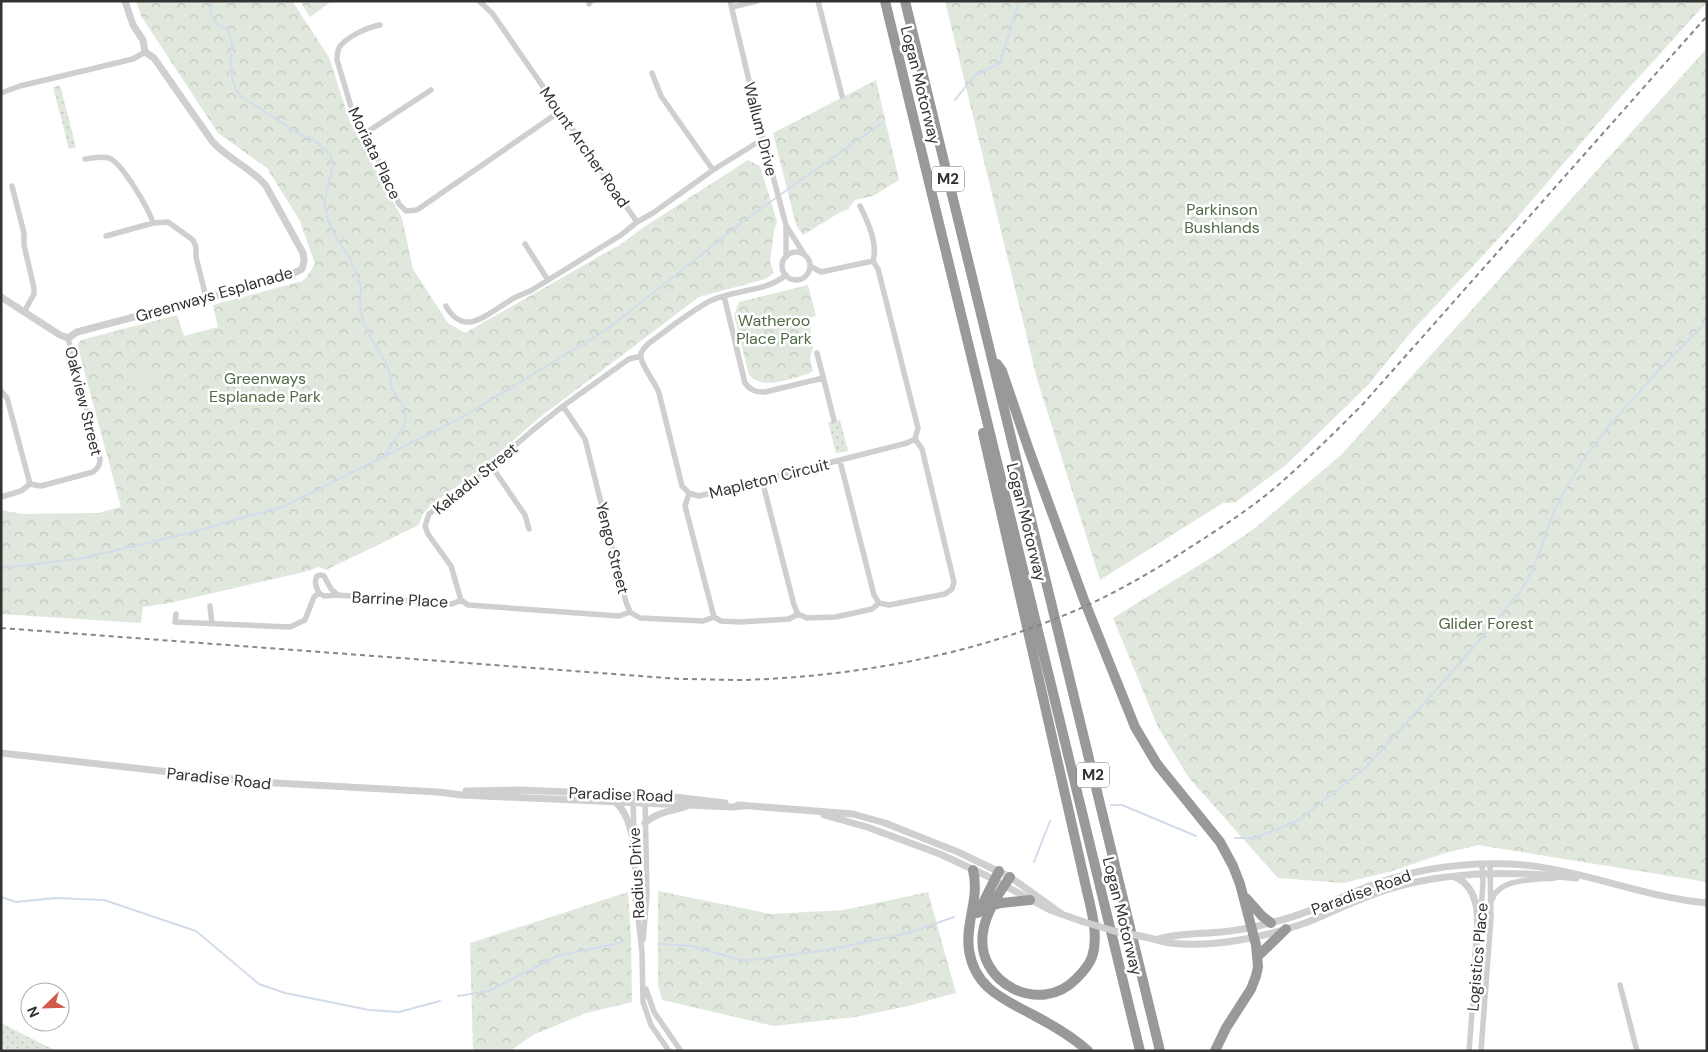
<svg xmlns="http://www.w3.org/2000/svg" width="1708" height="1052" font-family="'DM Sans',sans-serif">
<defs>
<pattern id="grass-dots" width="8" height="8" patternUnits="userSpaceOnUse" patternTransform="scale(1.25)"><rect width="8" height="8" fill="#e0e8dd"/><path d="M2 2h.1M6 6h.1" fill="none" stroke="#c1c7be" stroke-width="1.8" stroke-linecap="round"/></pattern>
<pattern id="forest-crowns" width="20" height="18" patternUnits="userSpaceOnUse" patternTransform="scale(1.25)"><rect width="20" height="18" fill="#e0e8dd"/><path d="M2 6a3 3 0 1 1 6 0M12 15a3 3 0 1 1 6 0" fill="none" stroke="#c1c7be"/></pattern>
</defs>
<rect width="100%" height="100%" fill="#fff"/>
<path fill="url(#grass-dots)" d="M60,85l16,62 -7,2 -16,-62z
M840,420l8,31 -12,2 -8,-31z
M1,1023l55,28h-55z"/>
<path fill="url(#forest-crowns)" d="M136,1h156l37,56 21,65 52,96 11,51 35,54 17,10 156,-89 23,-17 104,-67 12,6 17,55 -3,11 -4,29 4,12 -8,6 -67,18 -160,121 -62,54 -45,32 -10,11 -3,10 -93,45 -7,-3 -15,5 -134,31 -27,4 -2,16 -140,-9v-104l21,4 76,-1 23,-6 -43,-159v-4l3,-4 96,-25 7,21 34,-9 -5,-22 89,-24 4,-3 9,-14 -15,-43 -33,-53 -49,-35 -77,-117z
M300,1h32l-22,16z
M945,1h762v1l-88,97 -116,135 -91,97 -44,54 -82,80 -50,37 -13,1 -123,77 -63,-201z
M1707,48v834l-229,-37 -36,9 -53,18 -46,11 -65,-5 -89,-100 -31,-51 -45,-109 104,-64 38,-26 87,-74z
M876,80l23,100 -26,16 -18,4 -5,6 -1,3 -10,4 -36,22 -7,-10 -23,-92z
M808,285l8,31 -7,2 4,30 -3,10 3,13 -5,3c-17,4 -45,17 -59,1l-15,-60 5,-13z
M658,891l113,23 73,-4 84,-18 28,101 -48,13 -53,11 -81,9 -112,-26 -4,-15z
M628,892l3,43 1,67 -46,11 -53,22 -23,16h-37l-3,-108z"/>
<path fill="#e0e8dd" d="M290,307l8,38 -4,1 -8,-38z
M147,370l3,12 -20,5 -3,-12z
M277,372l13,2 -2,18 -13,-2z"/>
<g fill="none" stroke-linecap="round" stroke-linejoin="round">
<path stroke="#d2dcea" stroke-width="2" d="M212,1l-2,13 8,11 10,5 4,13 -1,19 1,16 4,12 6,7 59,38 13,5 16,14 3,12 -9,36 4,18 9,19 14,21 10,27 -1,19 3,15 8,17 17,28 4,24 11,15 3,13 -2,9 -19,28
M955,100l20,-25 25,-12 19,-62
M1,567l18,-1 64,-8 102,-24 100,-28 174,-87 147,-89 147,-116 129,-91
M1111,805h11l74,31
M1235,838h20l44,-18 67,-53 35,-38 58,-65 61,-72 14,-25 22,-61 26,-44 26,-35 50,-56 49,-50
M1034,862l16,-41
M1,897l15,5 39,-4 49,2 92,31 63,53 26,9 84,17 30,2 41,-11
M658,944l33,2 54,15 82,-11 81,-17 46,-16
M458,996l31,-5 68,-35 67,-14"/>
<path stroke="#cfcfcf" stroke-width="5.5" d="M479,1l13,12 145,209
M730,1l33,138 23,86v32
M818,1l24,95
M589,4l2,-3
M732,7l25,-6
M380,25c-12,2 -31,11 -39,20 -4,4 -4,10 -4,15l18,60 25,43 19,41 7,7 11,-1 142,-98
M652,73l9,23 52,74
M1,93l19,-7 113,-27 12,-7
M364,134l67,-44
M85,159c8,-1 17,-3 24,-1 13,5 40,51 44,65
M12,186l12,47v12l10,43v6l-10,18
M860,206c8,16 18,38 13,55
M787,227l17,27
M106,236l47,-13 15,-1 25,18 3,7v10l10,40
M525,244l23,36
M782 266a14 14 0 1 1 28 0a14 14 0 1 1-28 0Z
M786,275c-22,18 -51,14 -76,26 -19,10 -43,29 -61,42 -3,3 -6,6 -8,10 -3,9 15,30 18,40l23,93 7,7 10,3 208,-53 8,-4 3,-11 -40,-159 -5,-8 -52,11 -11,-6
M724,296l21,87c6,8 11,9 20,9l58,-14
M446,306c5,9 12,17 24,16 12,-1 33,-18 44,-24 6,-3 12,-5 18,-8l89,-55 16,-13 16,-9 60,-43 50,-31
M817,353l17,67
M1,391l6,7 23,86
M563,406l22,33 41,163 4,10 10,6 63,3 11,-4
M840,461l34,134 5,8 10,2 56,-11 7,-5 2,-7 -32,-133 -7,-10
M492,467l33,48 4,14
M762,480l32,125 4,9 9,4 29,-1 36,-8 7,-6
M689,493l-4,13 29,111 7,4 19,1 49,-3 9,-5
M1,497l20,-6 9,-7 11,2 52,-14c5,-4 7,-7 7,-13l-32,-121
M338,595l-7,-6 -7,-13 -3,-1 -4,1c-3,6 -1,11 2,17l5,3 14,-1 114,9 9,-4
M210,606l2,18
M630,612l-11,4 -151,-11 -7,-5 -10,-34 -23,-32 -3,-8 4,-12 41,-30 63,-54 30,-24 66,-47 12,-3
M176,614l-1,8 115,5 15,-7 9,-23 5,-4
M633,800l3,101 6,51 1,50 8,23 18,26
M1492,900c7,-23 45,-20 63,-22
M1480,922l3,-39 -1,-19
M643,940l4,-45 -2,-95
M1620,985l17,66
M646,989l8,23 27,39
M1469,1051l7,-90
M1481,1051l10,-134 -1,-53"/>
<path stroke="#cfcfcf" stroke-width="7" d="M1,297l59,38 8,3 9,-6 209,-55 16,-8 2,-8 -1,-8 -37,-67c-15,-19 -39,-27 -54,-45l-58,-83 -9,-6 -2,-12 -10,-15 -8,-24
M1,753l257,29 180,10 24,3 270,12 11,-1
M466,791l53,-1 147,6 59,7
M614,801c13,10 16,27 20,41
M738,805l115,9 32,9 73,29 52,25 52,37
M824,815l43,12 73,27 47,22 63,34 31,11
M645,823c12,-11 26,-12 40,-16
M1455,877c32,14 21,60 20,88
M1140,936c10,2 20,5 30,7 43,5 97,-6 138,-21 29,-12 57,-27 88,-35 57,-16 121,-16 180,-9
M1158,939c21,-6 42,-5 64,-7 17,-2 34,-5 52,-10 33,-8 63,-23 95,-36 45,-17 93,-24 141,-22 67,3 130,33 197,39"/>
<path stroke="#999" stroke-width="10" d="M885,1l255,1050
M905,1l255,1050
M997,364l5,7 27,79 55,150 51,127 22,37 63,78 13,24 7,18 16,61 2,22 -2,9 -5,13 -25,39 -11,23
M983,433l101,445c5,25 16,55 8,79 -3,9 -10,16 -16,22 -36,37 -101,4 -93,-47 3,-20 16,-39 27,-55
M973,870c7,29 -8,52 -4,80 6,40 37,50 68,67 19,10 36,20 51,34
M1246,898l16,18 9,7
M994,905l7,-2 29,-3
M974,913h4l21,-42
M1257,957l29,-28"/>
<path stroke="#878787" stroke-width="2" stroke-dasharray="5 4" stroke-linecap="butt" d="M1,628l679,51c21,0 43,1 65,1 111,-4 224,-24 327,-68 40,-17 78,-39 114,-62 31,-20 63,-40 91,-64 30,-26 58,-54 86,-82l344,-388"/>
<path stroke="#cfcfcf" stroke-width="7" d="M1081,921l33,10 26,5"/>
</g>
<g text-anchor="middle" stroke-width="5" stroke-linejoin="round" paint-order="stroke">
<g fill="#fff" stroke="#707070" stroke-width="1">
<rect x="932" y="166.5" width="32" height="25" rx="4"/>
<rect x="1077" y="762.5" width="32" height="25" rx="4"/>
</g>
<g font-size="15" font-weight="bold" fill="#323232">
<text x="948" y="184">M2</text>
<text x="1093" y="780">M2</text>
</g>
<g font-size="16" fill="#323232" stroke="#fff">
<text transform="translate(921 85) rotate(76)" y="6">Logan Motorway</text>
<text transform="translate(761 129) rotate(76)" y="6">Wallum Drive</text>
<text transform="translate(585 147) rotate(55)" y="6">Mount Archer Road</text>
<text transform="translate(375 153) rotate(64)" y="6">Moriata Place</text>
<text transform="translate(214 294) rotate(-16)" y="6">Greenways Esplanade</text>
<text transform="translate(84 401) rotate(76)" y="6">Oakview Street</text>
<text transform="translate(475 478) rotate(-39)" y="6">Kakadu Street</text>
<text transform="translate(769 478) rotate(-14)" y="6">Mapleton Circuit</text>
<text transform="translate(1027 522) rotate(76)" y="6">Logan Motorway</text>
<text transform="translate(613 548) rotate(76)" y="6">Yengo Street</text>
<text transform="translate(400 599) rotate(3)" y="6">Barrine Place</text>
<text transform="translate(219 778) rotate(6)" y="6">Paradise Road</text>
<text transform="translate(621 794) rotate(2)" y="6">Paradise Road</text>
<text transform="translate(636 873) rotate(-93)" y="6">Radius Drive</text>
<text transform="translate(1361 892) rotate(-20)" y="6">Paradise Road</text>
<text transform="translate(1123 916) rotate(76)" y="6">Logan Motorway</text>
<text transform="translate(1477 957) rotate(-85)" y="6">Logistics Place</text>
</g>
<g font-size="16" fill="#4f6a44" stroke="#fff">
<text x="1222" y="215">Parkinson<tspan x="1222" dy="18">Bushlands</tspan></text>
<text x="774" y="326">Watheroo<tspan x="774" dy="18">Place Park</tspan></text>
<text x="265" y="384">Greenways<tspan x="265" dy="18">Esplanade Park</tspan></text>
<text x="1486" y="629">Glider Forest</text>
</g>
</g>
<rect width="1708" height="1052" fill="none" stroke="#323232" stroke-width="5"/>
<g transform="translate(45 1007) rotate(247)"><circle r="24" fill="#ffffff" stroke="#adadad"/>
<path d="M0-4L9 19L0 12L-9 19Z" fill="#d25a4c"/>
<text y="-8" font-size="14" font-weight="bold" text-anchor="middle" fill="#323232">N</text>
</g>
</svg>
